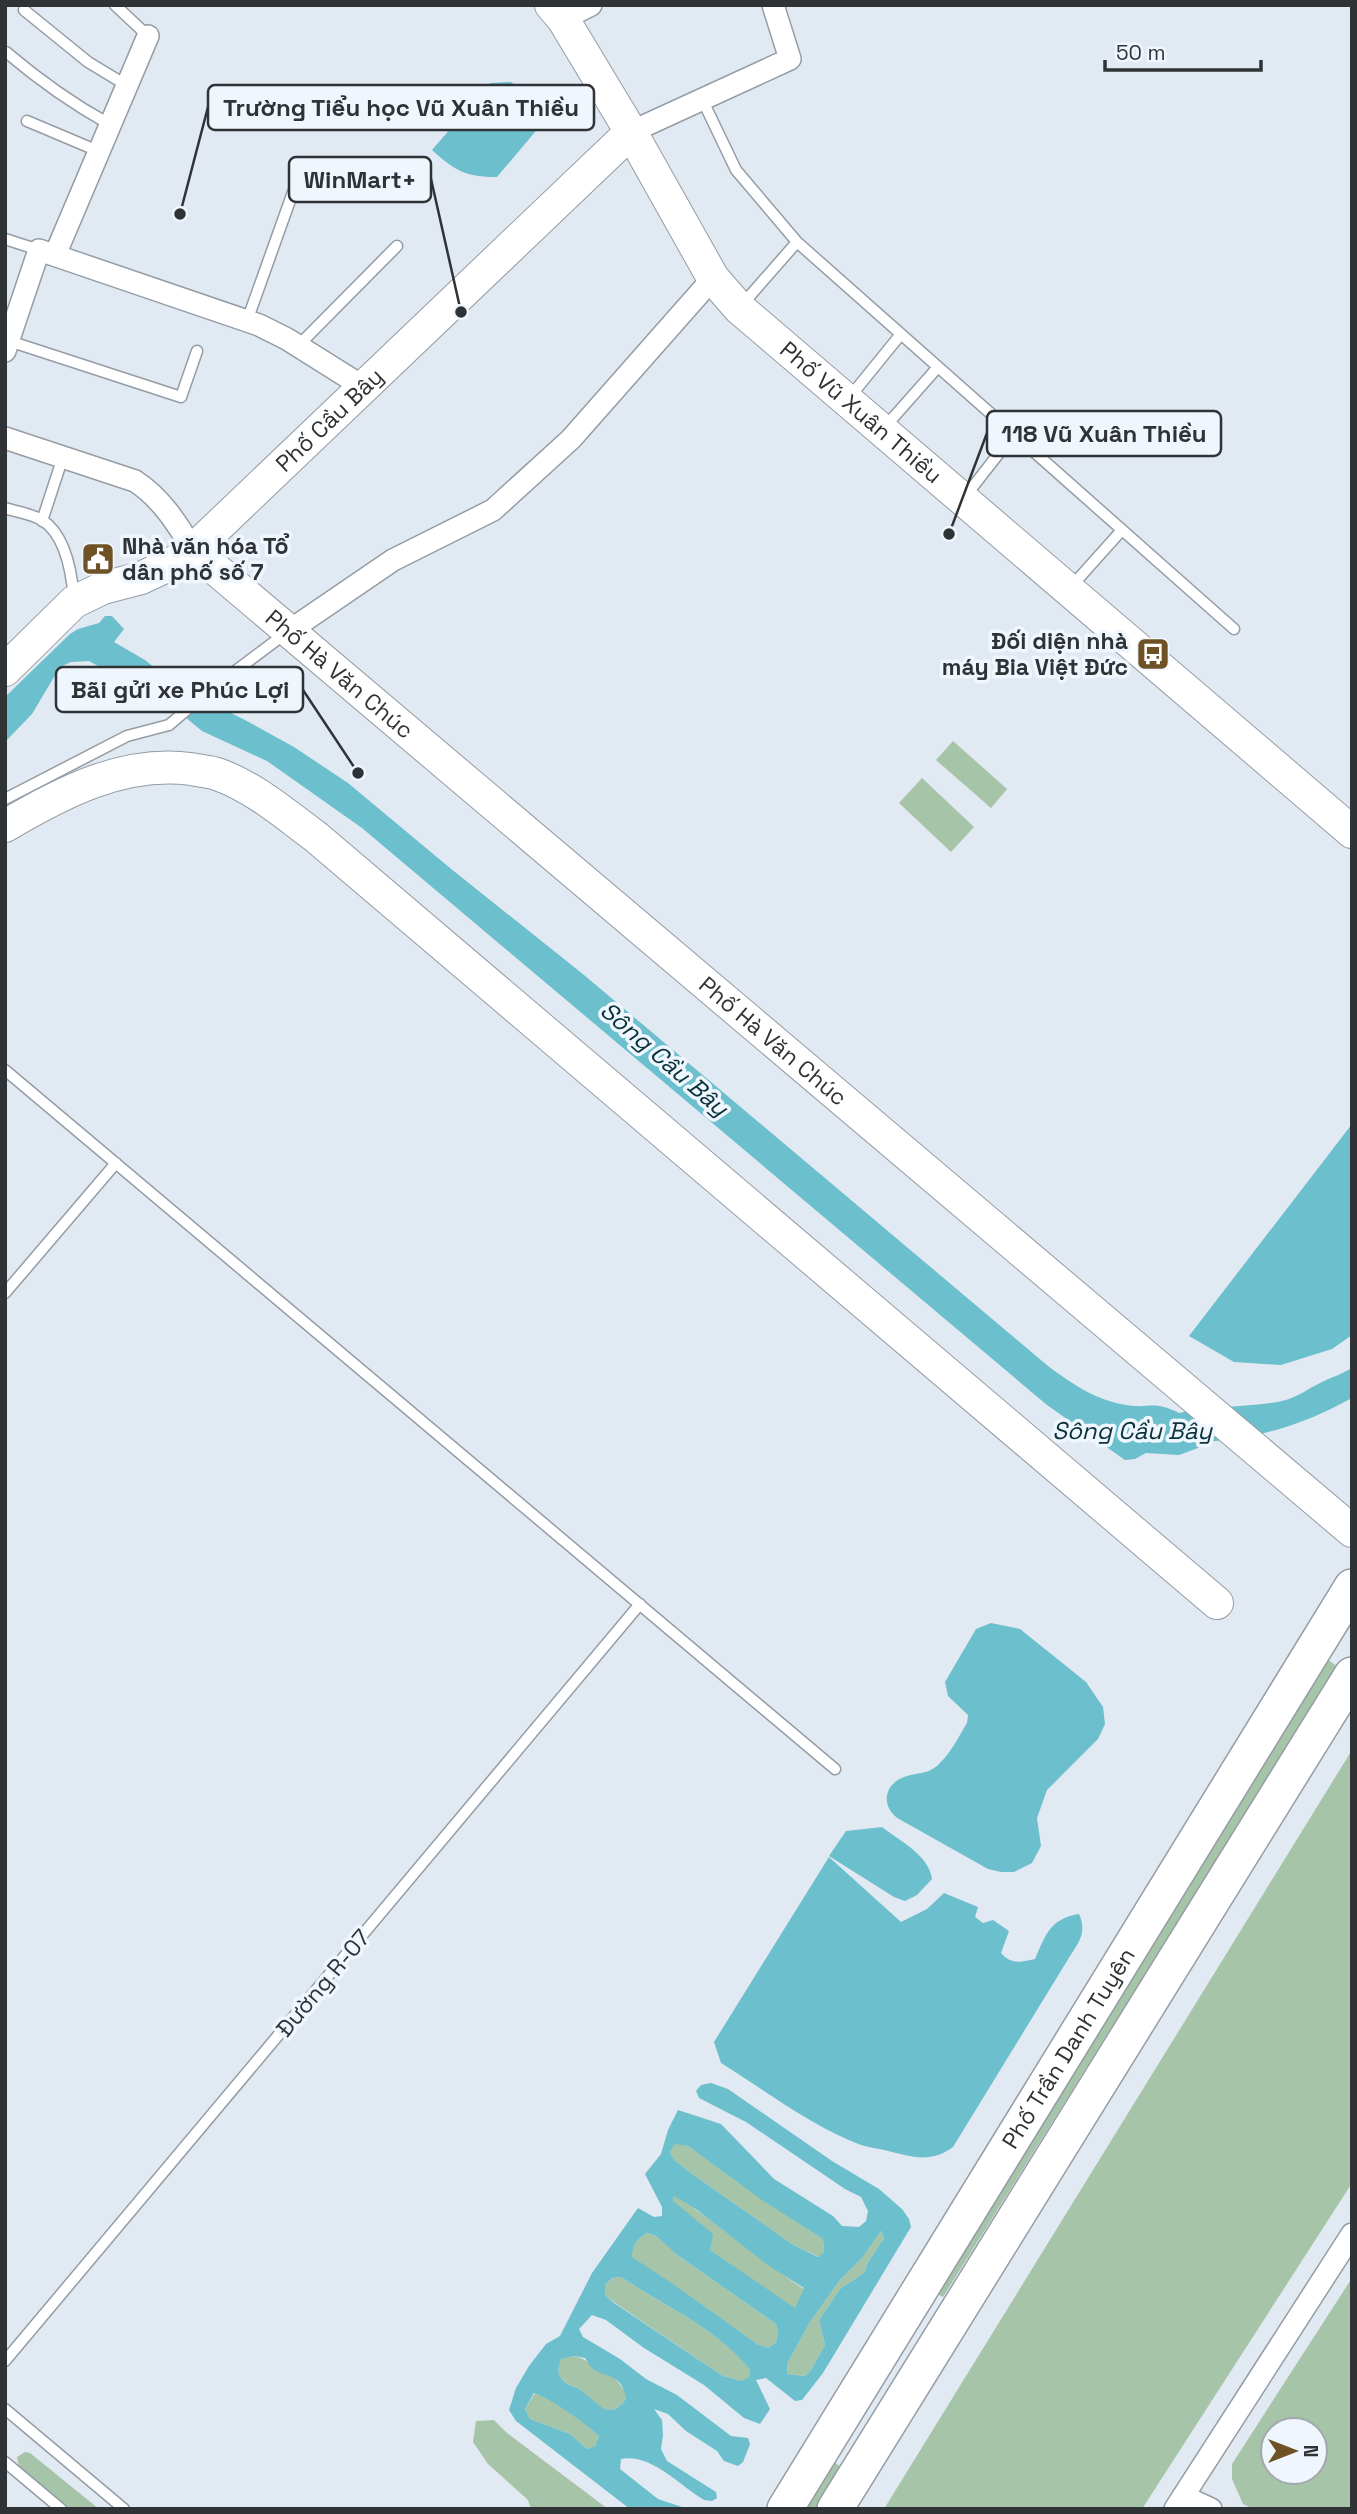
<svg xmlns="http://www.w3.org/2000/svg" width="1357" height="2514" font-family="'Space Grotesk',sans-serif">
<rect width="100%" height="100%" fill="#e1e9f2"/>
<path fill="#a6c4a7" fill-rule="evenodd" d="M953,741l54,48 -16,19 -55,-48z
M922,778l52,49 -23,25 -52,-49z
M1328,1660l9,6 -394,631 -9,-5z
M1352,1750v433l-210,326h-258z
M675,2143l13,3 74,53 61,40 1,13 -5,5 -27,-13 -97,-68 -21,-16 -4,-8z
M674,2195c45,29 85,65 130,94l-9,20 -85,-59v-10l-37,-39z
M881,2231l3,7 -17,26 -2,8 -25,17 -21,31 6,25 -14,25 -6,6 -18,-2v-10l23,-42 30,-42 23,-23z
M647,2233l9,3 20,18 100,70 2,8 -2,10 -8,6 -11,-4 -126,-87c1,-12 6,-18 16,-24z
M621,2277c43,29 96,51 129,93l-1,8 -7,3 -19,-5 -108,-73 -10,-8v-10l7,-7z
M1352,2278v231h-99l-10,-5 -11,-25v-15zM1273,2430h42v42h-42z
M573,2356c17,3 25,15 41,20l11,16 1,7c-20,25 -30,0 -47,-10 -6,-4 -16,-5 -19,-13 -3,-5 -1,-11 0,-17z
M535,2393c20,7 48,28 64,43l-4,10 -8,3 -17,-15 -40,-15 -5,-10z
M494,2420l13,13 101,76h-77l-3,-9 -40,-36 -15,-22 3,-21z
M25,2452l5,1 69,56h-31l-49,-42 -2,-10z
M831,2460l10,7 -25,42h-14z"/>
<path fill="#6cbfcc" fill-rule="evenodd" d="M511,82c15,10 27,20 35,37l-49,58c-31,0 -42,-6 -65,-27l58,-67z
M105,616h7l12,13 -10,13 31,18 32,26 68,34 49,27 54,36 102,85 134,107 464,391c23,17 49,35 78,39 24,4 27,-5 53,8 34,-8 69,-5 103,-12 15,-3 27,-13 40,-19 10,-5 20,-8 30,-14v30c-49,27 -92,40 -148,44l-6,6 -19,7 -33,-2 -11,6 -10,1 -78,-55 -685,-577 -95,-67 -65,-30 -28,-23 -85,-47 -18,1 -11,5 -28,47 -27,28v-45l65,-63 8,-5 21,-6z
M1352,1124v211l-20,14 -51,16 -47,-3 -45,-26z
M991,1623l29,6 66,53 17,25 2,17 -7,15 -51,51 -10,28 4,28 -9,17 -18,9h-13l-13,-3 -89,-50c-18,-12 -16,-34 5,-42 13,-5 24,-2 35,-13 12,-11 20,-28 28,-41l1,-8 -20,-19 -3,-14 31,-53z
M882,1827c18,14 47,28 50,52l-15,16 -12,6 -11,-4 -65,-41 17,-25z
M829,1857l72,65 26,-13 17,-16 34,14 -3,10 8,6 10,-3 16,11 -8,22c10,12 21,9 34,6 11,-25 15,-40 44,-45 9,20 -2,30 -12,47l-114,186c-20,15 -38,11 -61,5 -10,-3 -21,-4 -31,-7 -50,-19 -95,-54 -140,-82l-7,-21z
M711,2083l17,6 104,72 47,28 23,20 7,10 2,8 -88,146 -21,27 -7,1 -29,-23 -10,2 14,29 -10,15 -16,-6 -40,-33 -60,-37 -38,-28 -14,-5 -13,14 4,8 37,22 26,20 31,16 54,41 17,2 2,6 -7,18 -5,4 -14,-5 -7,-10 -31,-20 -18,-17 -14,-5 8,11 1,15 -2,14 6,12 49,31 1,6 -5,3 -8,-1c-25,-15 -53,-47 -83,-41l-1,10 38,30 30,10h-58l-114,-88 -7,-11 7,-22 13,-22 17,-22 14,-8 32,-63 46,-65 16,9 8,-1v-9l-17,-33 16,-20 7,-24 10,-20 43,14 53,55 59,37 9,10 17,1 7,-6 2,-10 -7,-14 -16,-8 -99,-67 -47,-24 -3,-7 5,-6zM675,2144l13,2 74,54 61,39 1,13 -6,5 -26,-13 -97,-68 -21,-16 -4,-8zM674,2196l23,14 72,56 35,22 -9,20 -85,-58 3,-16 -40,-33zM881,2231l3,7 -17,26 -2,8 -25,17 -21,31 6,25 -14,25 -6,6 -18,-2v-10l23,-42 30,-42 23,-23zM647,2233l9,3 20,18 100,70 2,8 -2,10 -8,6 -11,-4 -87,-62 -38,-25c0,-12 5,-18 15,-24zM621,2277c43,29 96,51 129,93l-1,7 -7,4 -19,-5 -109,-73 -9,-8v-10l7,-7zM574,2356l11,2c1,1 6,10 7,10 15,12 29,3 34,31 -19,25 -30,0 -47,-10 -7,-4 -16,-5 -19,-13 -3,-5 -1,-11 1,-17zM534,2393c18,6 51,30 65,43l-4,10 -8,3 -17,-15 -40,-15 -5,-10z"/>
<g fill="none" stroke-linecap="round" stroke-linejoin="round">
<defs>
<path id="lane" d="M115,5l33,31
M24,10l64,52 38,23
M6,52c33,28 65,51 103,72
M702,99l34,71 61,72 437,387
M27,121l71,30
M5,239l34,11
M741,306l56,-64
M247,321l46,-129
M9,341l172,56 16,-46
M298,346l99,-100
M849,398l52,-64
M884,428l54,-61
M964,498l50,-64
M5,508c12,4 27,6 37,12 24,15 30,54 32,80
M42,521l21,-64
M1070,588l52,-58
M5,799l122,-63 42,-11 41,-35 76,-57
M5,1070l830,699
M5,1293l111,-130
M5,2361l635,-757
M5,2409l119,100
M5,2462l56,47"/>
<path id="street" d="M563,19l28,-14
M631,132l159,-73 -17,-54
M55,255l93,-219
M5,351l34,-101 220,75 28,14 78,49
M5,438l130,43c26,17 42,42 58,69
M289,631l104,-71 100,-50 78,-71 142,-161
M1183,2496l28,13
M1175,2509l177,-275"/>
<g id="secondary">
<path id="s1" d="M551,5l12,14 68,113 82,146 26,30 613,524"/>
<path id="s2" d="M193,550l1159,981"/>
<path id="s3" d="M5,670l69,-68 29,-14 38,-10 30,-14 22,-14 438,-418"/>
<path d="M5,826c56,-33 118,-66 186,-57 8,2 18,2 26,5 37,13 68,40 99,63l901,766"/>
</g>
<g id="primary">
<path id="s4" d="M785,2509l567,-922"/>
<path d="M835,2509l517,-834"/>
</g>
</defs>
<use href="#lane" stroke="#949ca5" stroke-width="13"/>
<use href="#street" stroke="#949ca5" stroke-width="24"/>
<use href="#secondary" stroke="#949ca5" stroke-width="34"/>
<use href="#primary" stroke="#949ca5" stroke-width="38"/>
<use href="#lane" stroke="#fff" stroke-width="10"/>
<use href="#street" stroke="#fff" stroke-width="21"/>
<use href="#secondary" stroke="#fff" stroke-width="32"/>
<use href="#primary" stroke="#fff" stroke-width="35"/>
</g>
<defs>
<symbol id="civic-square" viewBox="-11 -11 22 22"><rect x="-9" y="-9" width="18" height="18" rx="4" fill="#6e5225" stroke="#eff6fe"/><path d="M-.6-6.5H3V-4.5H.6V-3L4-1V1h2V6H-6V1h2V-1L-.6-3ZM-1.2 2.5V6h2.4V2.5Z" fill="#fff"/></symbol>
<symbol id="bus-square" viewBox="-11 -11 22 22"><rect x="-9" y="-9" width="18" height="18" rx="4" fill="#6e5225" stroke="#eff6fe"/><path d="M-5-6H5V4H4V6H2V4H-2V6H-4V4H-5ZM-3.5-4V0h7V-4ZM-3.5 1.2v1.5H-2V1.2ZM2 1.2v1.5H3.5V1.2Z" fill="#fff"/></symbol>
</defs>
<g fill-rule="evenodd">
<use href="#civic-square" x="79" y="540" width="38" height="38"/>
<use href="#bus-square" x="1134" y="635" width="38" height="38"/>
</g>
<g text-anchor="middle" stroke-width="7" stroke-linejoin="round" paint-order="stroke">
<g font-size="23" fill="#2f3336" stroke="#eff6fe">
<text dy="8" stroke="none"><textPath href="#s1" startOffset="518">Phố Vũ Xuân Thiều</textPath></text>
<text dy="8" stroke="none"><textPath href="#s3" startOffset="416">Phố Cầu Bây</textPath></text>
<text dy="8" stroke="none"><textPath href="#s2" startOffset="192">Phố Hà Văn Chúc</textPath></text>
<text dy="8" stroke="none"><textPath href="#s2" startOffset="760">Phố Hà Văn Chúc</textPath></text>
<text transform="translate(323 1983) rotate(-50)" y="8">Đường R-07</text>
<text dy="8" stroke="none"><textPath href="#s4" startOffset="541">Phố Trần Danh Tuyên</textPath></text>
</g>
<g font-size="23" font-weight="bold" fill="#2f3336" stroke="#eff6fe" text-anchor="start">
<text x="122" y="554">Nhà văn hóa Tổ<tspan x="122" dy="26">dân phố số 7</tspan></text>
<text x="1128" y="649" text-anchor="end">Đối diện nhà<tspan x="1128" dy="26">máy Bia Việt Đức</tspan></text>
</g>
<g font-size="24" font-style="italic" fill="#093339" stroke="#eff6fe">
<text transform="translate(664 1059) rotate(41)" y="8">Sông Cầu Bây</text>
<text x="1132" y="1439">Sông Cầu Bây</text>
</g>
</g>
<path fill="none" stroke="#2f3336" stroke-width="2.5" d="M180 214L208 107M461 312L431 179M949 534L987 433M358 773L303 690"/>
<g fill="#2f3336" stroke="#eff6fe" stroke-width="2.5">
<circle cx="180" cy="214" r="7"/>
<circle cx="461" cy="312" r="7"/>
<circle cx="949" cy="534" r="7"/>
<circle cx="358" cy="773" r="7"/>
</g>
<g fill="#eff6fe" stroke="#2f3336" stroke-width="2.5">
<rect x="208" y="85" width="386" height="45" rx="7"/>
<rect x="289" y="157" width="142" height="45" rx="7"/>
<rect x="987" y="411" width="234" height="45" rx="7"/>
<rect x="56" y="667" width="247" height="45" rx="7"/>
</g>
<g font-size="24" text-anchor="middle" font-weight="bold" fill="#2f3336">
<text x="401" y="116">Trường Tiểu học Vũ Xuân Thiều</text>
<text x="360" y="188">WinMart+</text>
<text x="1104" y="442">118 Vũ Xuân Thiều</text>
<text x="180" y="698">Bãi gửi xe Phúc Lợi</text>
</g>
<rect width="1357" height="2514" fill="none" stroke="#2f3336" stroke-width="14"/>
<g transform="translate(1294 2451) rotate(90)"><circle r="33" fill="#eff6fe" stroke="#a2a8ae" stroke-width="2"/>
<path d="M0-5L12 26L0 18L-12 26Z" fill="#6e5225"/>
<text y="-10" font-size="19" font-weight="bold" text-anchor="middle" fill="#2f3336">N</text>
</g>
<path d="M1105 60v10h156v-10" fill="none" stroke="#2f3336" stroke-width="3.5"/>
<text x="1116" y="60" font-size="21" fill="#2f3336" stroke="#eff6fe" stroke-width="5" paint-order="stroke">50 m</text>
</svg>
